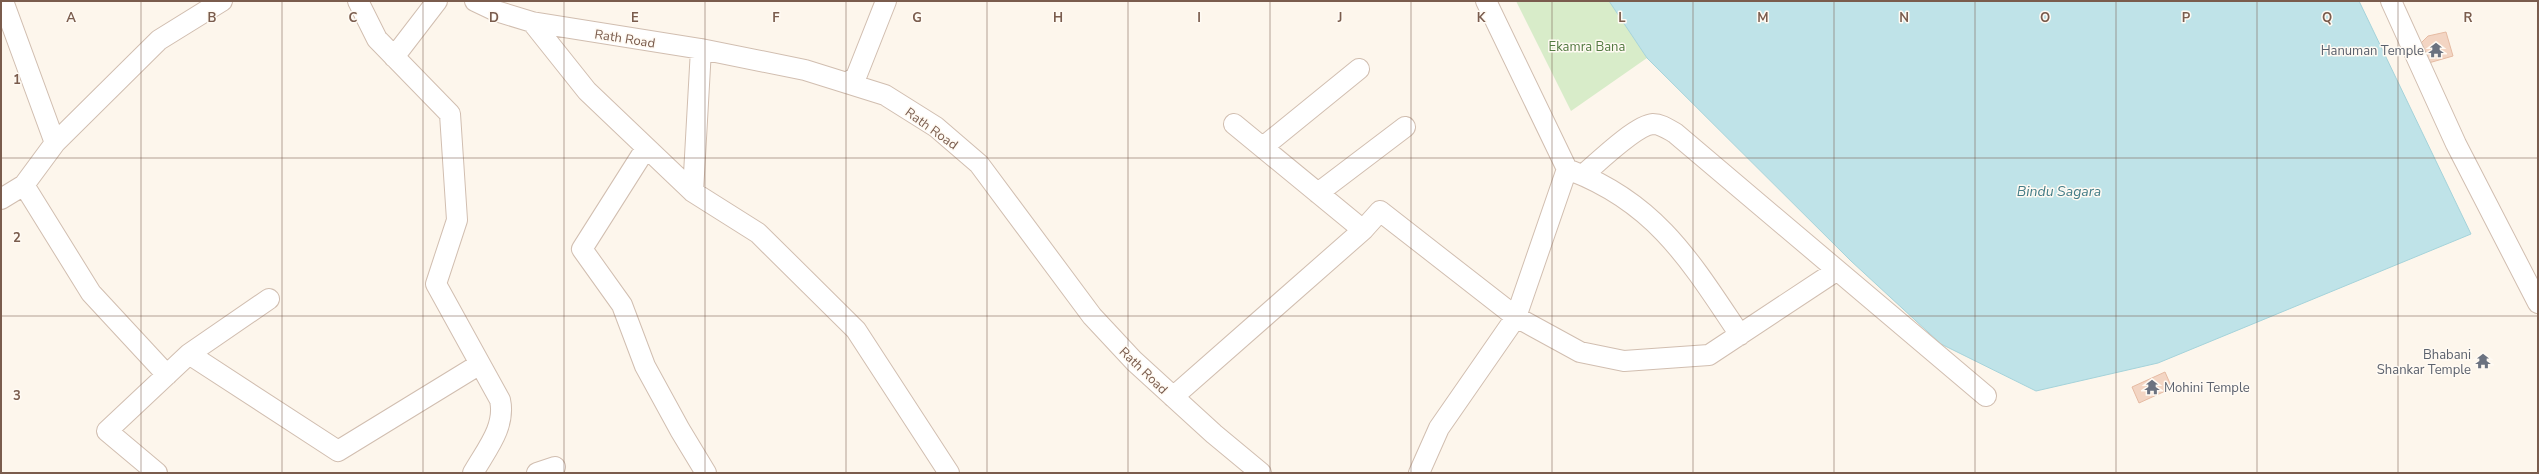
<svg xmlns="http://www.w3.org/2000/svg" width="2539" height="474" font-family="'Nunito Sans',sans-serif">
<rect width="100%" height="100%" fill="#fdf6ec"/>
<path fill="#d8ecc9" d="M1516,1h93l38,57 -76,53z"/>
<path fill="#bfe3e8" stroke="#a5d3da" d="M1609,1h750l112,233 -313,129 -122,28 -95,-47 -90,-83 -204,-203z"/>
<path fill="#f3d5c3" stroke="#e6bba3" d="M2446,32l7,24 -28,8 -5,-20 8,-8z
M2165,372l7,16 -33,15 -7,-16z"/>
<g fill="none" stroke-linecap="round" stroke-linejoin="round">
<defs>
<path id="minor" d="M3,1l52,142
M358,1l19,38 73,75 7,106 -21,64 64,116c6,27 -14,50 -27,73
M475,1l21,10 36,11 169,27 104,21 80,25 51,32 43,37 113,152 42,45 80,73 47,39
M2391,1l65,143 82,159
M532,22l55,69 106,101
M701,49l-8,143 65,41 98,97 93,143
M394,57l43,-56
M848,82l8,-5 30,-76
M1263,147l96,-78
M646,148l-64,101 40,56 23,61 35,64 26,43
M1572,171c85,33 119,91 168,164
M1583,175c14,-12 53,-50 70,-51 8,0 15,5 22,9l311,263
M1318,193l87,-66
M1,199l23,-14
M1363,230l17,-19 136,106 64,35 44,9 85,-6 127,-84
M189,354l149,97 142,-87
M167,375l-76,-82 -67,-108 31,-42 104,-103 63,-39
M1173,397l190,-167 -129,-106
M157,473l-50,-42 82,-77 80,-55
M537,473l18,-6
M1419,473l20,-45 77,-111 51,-148 -81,-168"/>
</defs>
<use href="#minor" stroke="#d1beb0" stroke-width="22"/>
<use href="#minor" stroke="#fff" stroke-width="20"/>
</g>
<path fill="none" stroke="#7a5c4d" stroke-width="1" stroke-opacity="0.55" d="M141,1v472M282,1v472M423,1v472M564,1v472M705,1v472M846,1v472M987,1v472M1128,1v472M1270,1v472M1411,1v472M1552,1v472M1693,1v472M1834,1v472M1975,1v472M2116,1v472M2257,1v472M2398,1v472M1,158h2537M1,316h2537"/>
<defs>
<symbol id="temple-bare" viewBox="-9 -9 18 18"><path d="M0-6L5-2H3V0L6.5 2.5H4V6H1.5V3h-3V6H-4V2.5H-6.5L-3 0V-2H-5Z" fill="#6b7280" stroke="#fffaf3" stroke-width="2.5" paint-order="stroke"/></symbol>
</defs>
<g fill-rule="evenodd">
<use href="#temple-bare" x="2425" y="39" width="22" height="22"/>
<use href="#temple-bare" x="2472" y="350" width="22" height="22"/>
<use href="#temple-bare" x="2141" y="376" width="22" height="22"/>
</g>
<g text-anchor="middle" stroke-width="3" stroke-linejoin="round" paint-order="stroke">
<g font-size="13" fill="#7a5c4d" stroke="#fffaf3">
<text transform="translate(625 38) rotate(9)" y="5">Rath Road</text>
<text transform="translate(932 128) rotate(36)" y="5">Rath Road</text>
<text transform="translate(1144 370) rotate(44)" y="5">Rath Road</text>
</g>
<g font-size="13" fill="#537a41" stroke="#fffaf3">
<text x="1587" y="51">Ekamra Bana</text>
</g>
<g font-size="13" fill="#5b616d" stroke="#fffaf3" text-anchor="end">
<text x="2424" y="55">Hanuman Temple</text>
<text x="2471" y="359">Bhabani<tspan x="2471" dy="15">Shankar Temple</tspan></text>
<text x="2164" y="392" text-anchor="start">Mohini Temple</text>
</g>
<g font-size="14" font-style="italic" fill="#437c86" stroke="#fffaf3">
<text x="2059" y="196">Bindu Sagara</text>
</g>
</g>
<g font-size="13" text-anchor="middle" font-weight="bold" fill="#7a5c4d" stroke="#fffaf3" stroke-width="3" stroke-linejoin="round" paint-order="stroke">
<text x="71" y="22">A</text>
<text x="212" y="22">B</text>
<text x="353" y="22">C</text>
<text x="494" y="22">D</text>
<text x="635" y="22">E</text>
<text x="776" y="22">F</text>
<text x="917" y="22">G</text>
<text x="1058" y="22">H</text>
<text x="1199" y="22">I</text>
<text x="1340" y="22">J</text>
<text x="1481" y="22">K</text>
<text x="1622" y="22">L</text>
<text x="1763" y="22">M</text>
<text x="1904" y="22">N</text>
<text x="2045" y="22">O</text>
<text x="2186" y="22">P</text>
<text x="2327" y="22">Q</text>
<text x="2468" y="22">R</text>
<text x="17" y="84">1</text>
<text x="17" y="242">2</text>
<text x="17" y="400">3</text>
</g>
<rect width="2539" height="474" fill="none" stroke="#7a5c4d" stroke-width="4"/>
</svg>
